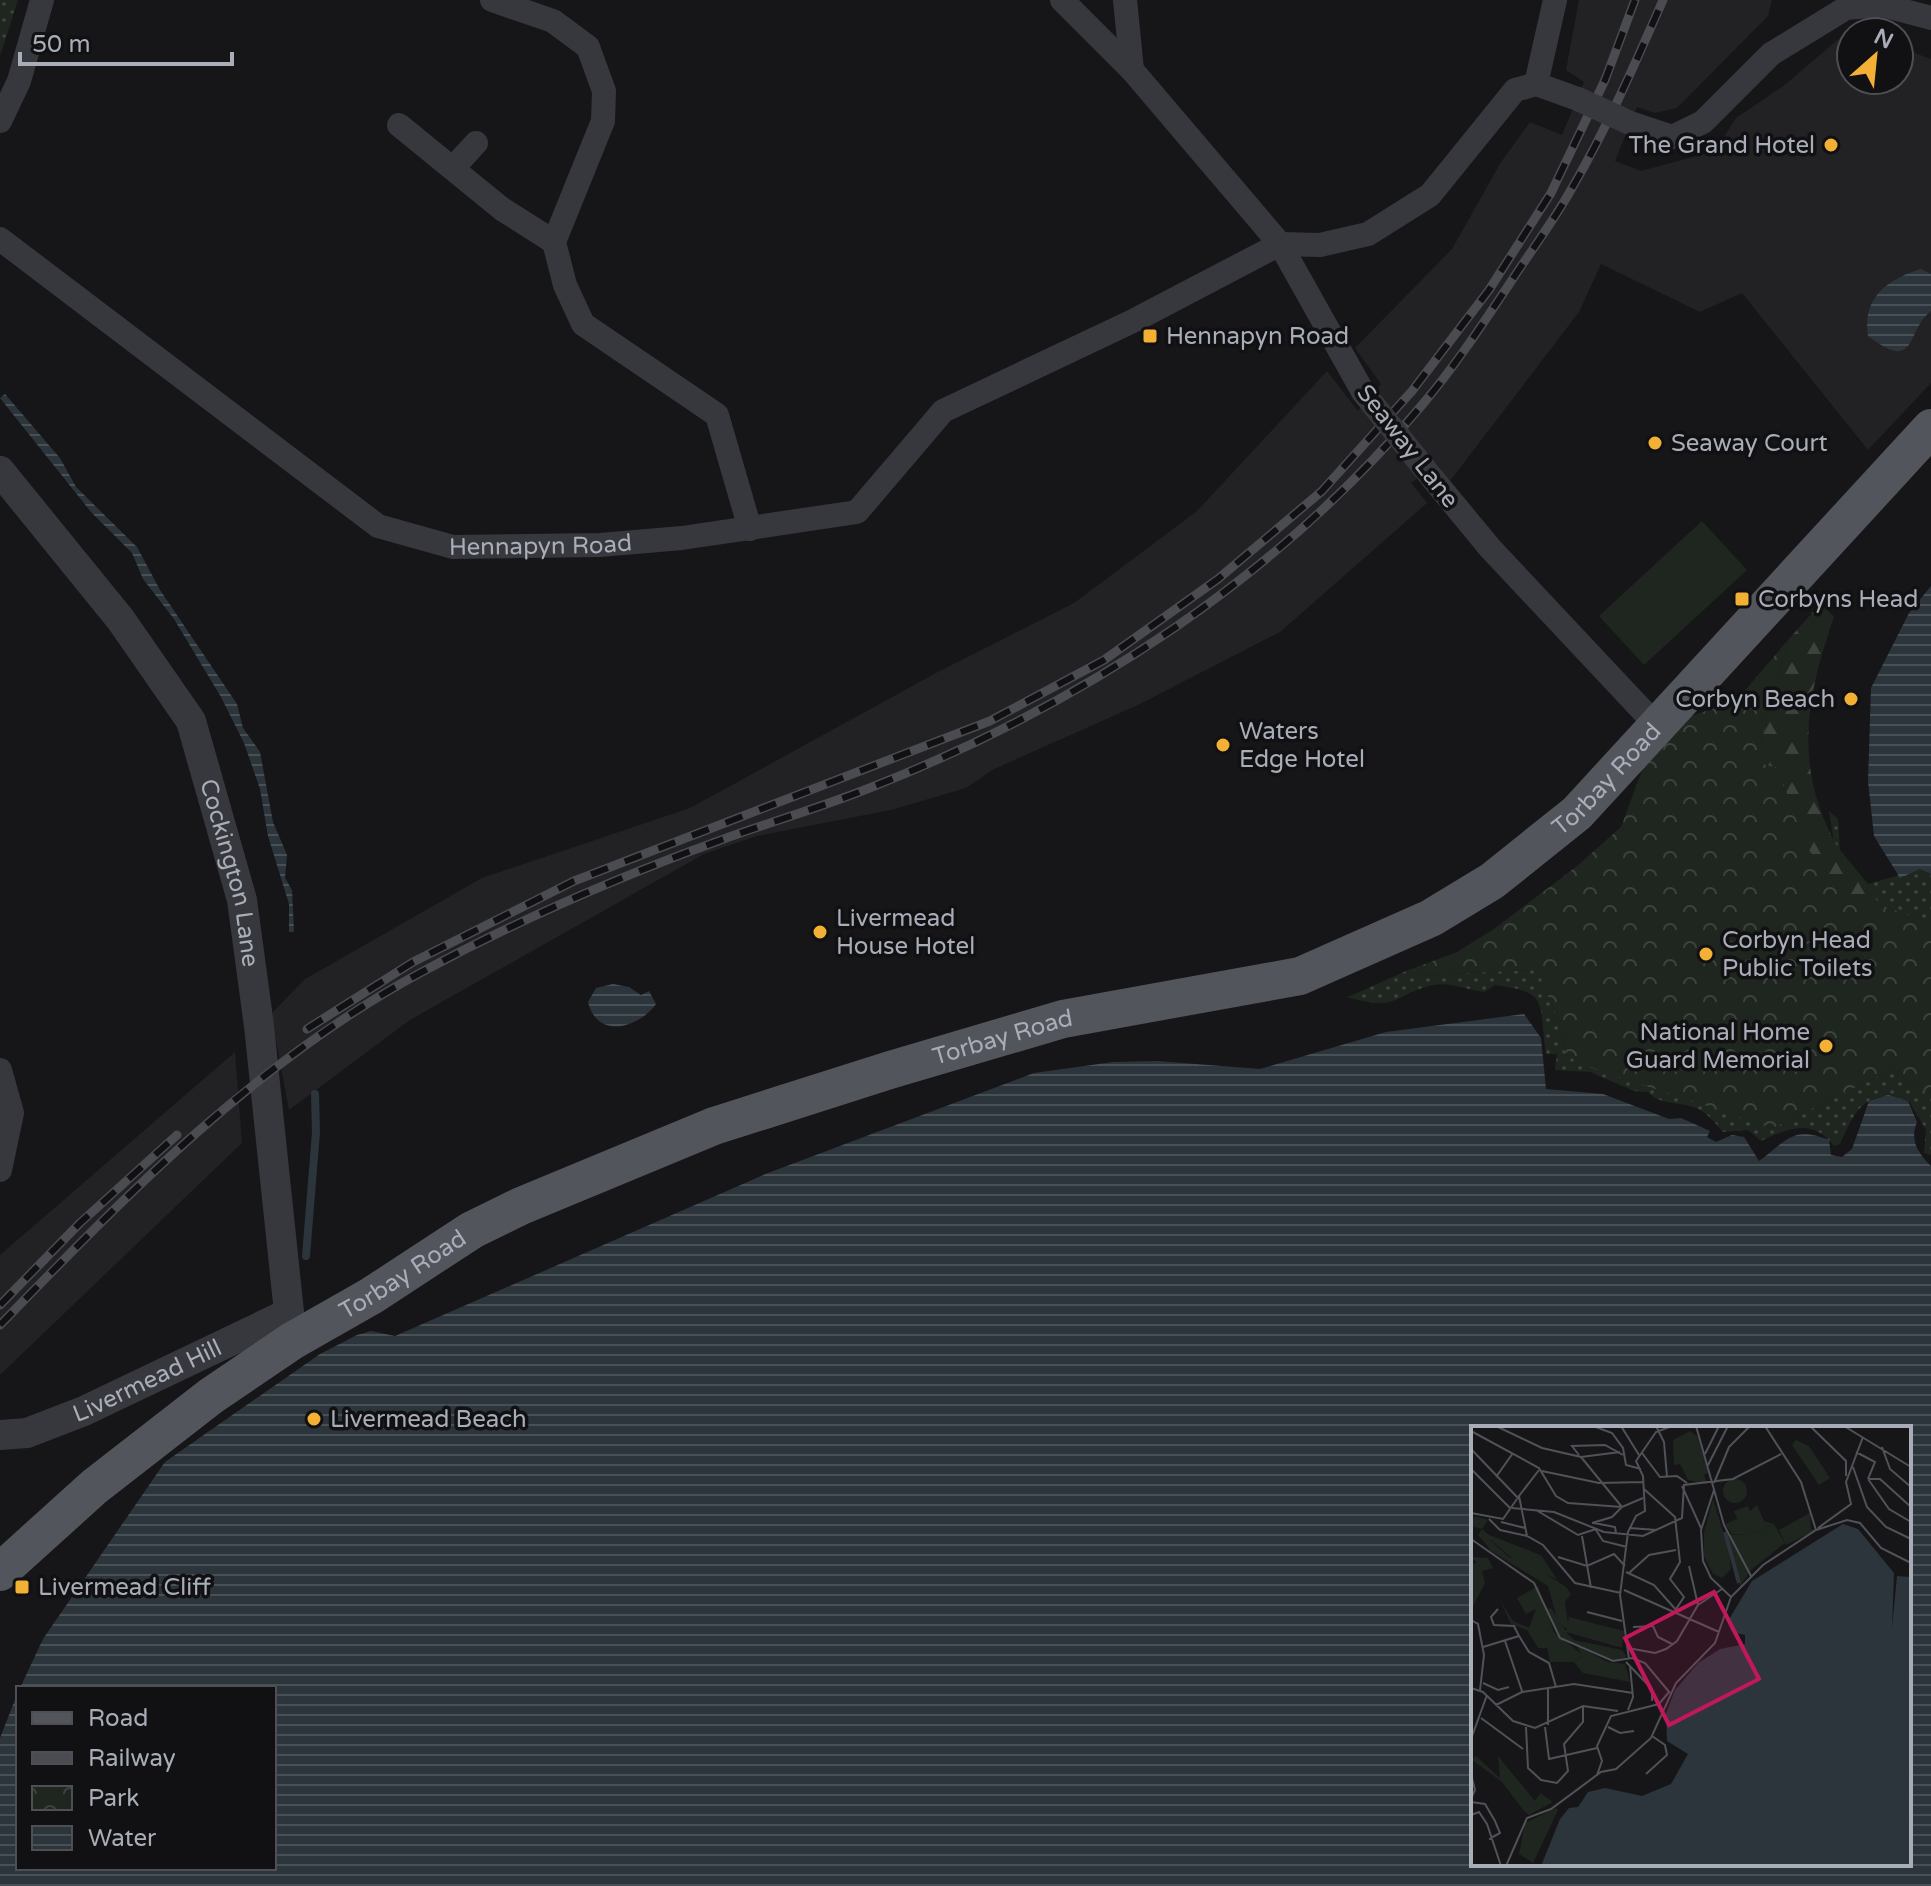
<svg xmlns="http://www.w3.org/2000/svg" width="1931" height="1886" font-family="'Varela Round',sans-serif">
<defs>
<pattern id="grass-dots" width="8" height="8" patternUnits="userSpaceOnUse" patternTransform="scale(2)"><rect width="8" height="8" fill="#1e261f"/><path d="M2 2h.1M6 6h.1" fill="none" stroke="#3c433d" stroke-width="1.8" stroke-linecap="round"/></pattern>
<pattern id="forest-firs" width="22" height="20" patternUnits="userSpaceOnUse" patternTransform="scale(2)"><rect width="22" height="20" fill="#1e261f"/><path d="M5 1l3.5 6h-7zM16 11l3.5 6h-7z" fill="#3c433d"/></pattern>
<pattern id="park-crowns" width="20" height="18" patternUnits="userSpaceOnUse" patternTransform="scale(2)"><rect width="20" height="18" fill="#1e261f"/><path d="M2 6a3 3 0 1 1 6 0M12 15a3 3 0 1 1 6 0" fill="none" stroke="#3c433d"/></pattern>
<pattern id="water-rules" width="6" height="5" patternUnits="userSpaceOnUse" patternTransform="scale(2)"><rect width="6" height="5" fill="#2c353c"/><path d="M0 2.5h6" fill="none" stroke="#485056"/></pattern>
</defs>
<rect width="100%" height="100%" fill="#161618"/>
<path fill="#222225" d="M1579,0h193l-4,16 -91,92 -22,5 -18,-6 -22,54 26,10 74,-20 21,-33 46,-31 58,-49 11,2v40h48v-33l32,12v324l-63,67 -126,-157 -42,19 -99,-48 -22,48 -129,169 -14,-18 -25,20 16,20 -147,129 -142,73 -146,65 -26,18 -75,22 -134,26 -53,18 -294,166 -121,90 -18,-96 34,-35 177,-101 208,-70 246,-135 138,-70 123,-92 130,-140 31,40 23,-27 -26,-36 97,-99 49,-87 29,-40 32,13 22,-53 -18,-12z
M235,1052l7,91 -242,232v-120z"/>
<path fill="url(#grass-dots)" d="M0,0h18l-18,56z
M1829,811l9,8 2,31 28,34 53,-15 10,5v49l-95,-33v-34z
M1533,970l6,3 20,49 7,32 30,14 177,60 118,-58 36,24 4,-3v64l-7,-2 2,-23 -17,-29c-43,-13 -53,7 -69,43l-6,2c-21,-28 -46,-18 -73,-5l-13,-11 -25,2c-7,-8 -15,-18 -25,-23 -16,-8 -38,-3 -50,-17l-14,-1 -44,-19 -35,-2 2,-16h-11c-8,-49 6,-62 -51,-69l-11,7c-16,-2 -35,-10 -51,-7 -41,10 -35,27 -85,12l58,-26 15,4z"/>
<path fill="url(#forest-firs)" d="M1821,603l13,14c-29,83 -41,152 5,233 12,19 29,34 40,54l-93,10 -73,-79 47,-91 28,-104z"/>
<path fill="url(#park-crowns)" d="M1788,640l-28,104 3,20 15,4 27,76 31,46 95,33v168l-4,3 -36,-24 -118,58 -193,-64 -14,-10 -7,-32 -20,-48 -6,-4 -112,5 -15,-4 51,-19 37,-23 83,-63 44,-39 37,-100 78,-26z"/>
<path fill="#1e261f" d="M1702,521l45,49 -103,95 -45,-49z"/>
<path fill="url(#water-rules)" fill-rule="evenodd" d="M1921,269l10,5v37c-26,20 -13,63 -63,25 -6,-39 20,-57 53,-67z
M5,394l55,64 16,29 61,60 23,43 77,114 6,24 17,24 13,70 14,33 -2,23 7,12 2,42h-5v-28l-21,-68 -8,-47 -16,-46 -23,-46 -47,-78 -31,-40 -11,-26 -41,-41 -91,-114z
M1931,586v288l-11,-5 -20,9 -26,-42 -6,-55 3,-93 38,-75z
M613,984l16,3 12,8 8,-4 7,13c-17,24 -59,36 -68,-2l8,-14z
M1524,1014l17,24 5,51 57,5 66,25 12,-1 29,13 -3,6 9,5 16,-7 12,2 15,24c27,-19 32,-36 70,-21l2,15 11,2 10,-8 17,-48 19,-6 20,6 9,21c-8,19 2,32 14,44v720h-1931v-148l18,-46v176h256v-180h-254l23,-49 122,-177 155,-108 37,-19 14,-4 24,5 7,-3 366,-160 266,-100 79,-11 44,-1 103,8 126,-37zM1473,1428h436v436h-436z"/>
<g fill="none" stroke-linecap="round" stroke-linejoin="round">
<path stroke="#2c353c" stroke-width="8" d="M306,1256l10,-124 -1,-38"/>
<g stroke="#37383d" stroke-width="24">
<path d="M492,0l61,21 35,26 16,44 -1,30 -49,121 11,43 18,39 134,91 33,114"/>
<path d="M1062,0l70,70 148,174 83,148"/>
<path d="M1125,0l7,70"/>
<path d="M1536,84l19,-84"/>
<path d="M0,121l19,-40 23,-81"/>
<path d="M1630,123l42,14 31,-15 68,-68 75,-46 36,-3 49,13"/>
<path d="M399,125l103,84 52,33"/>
<path d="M453,168l23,-25"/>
<path id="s1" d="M0,239l378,287 75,21 147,-2 82,-7 175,-26 86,-101 192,-91 145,-76 40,1 48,-11 62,-39 85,-105 21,-6 42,15"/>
<path d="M1433,479l57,69 168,179"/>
<path d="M0,1070l12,43 -12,57"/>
</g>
<g stroke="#37383d" stroke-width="30">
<path id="s2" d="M0,471l121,149 70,101 51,179 17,126 33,315"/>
<path id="s3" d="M0,1435l27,-2 57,-22 205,-98"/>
</g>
<path stroke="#53555c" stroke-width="38" id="s4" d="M0,1572l94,-85 117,-91 81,-55 79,-45 101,-66 49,-24 193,-80 176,-56 173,-51 237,-43 131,-58 61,-37 85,-68 354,-385"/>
<defs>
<path id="rail" d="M307,1029l106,-67 161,-81 416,-160 114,-61 114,-81 104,-88 90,-100 77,-101 62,-97 54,-113 30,-80
M0,1305l80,-82 97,-88
M0,1325c128,-132 257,-264 420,-352 96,-52 198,-96 301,-133 52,-19 105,-34 156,-55 207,-82 401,-208 545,-380 35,-41 66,-89 96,-134 18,-27 38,-54 54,-83 35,-60 63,-124 91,-188"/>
</defs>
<use href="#rail" stroke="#4a4c52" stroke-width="9"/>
<use href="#rail" stroke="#111113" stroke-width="6" stroke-dasharray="18" stroke-linecap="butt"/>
<path stroke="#37383d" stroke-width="24" d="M1578,99l52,24
M1363,392l70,87"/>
</g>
<g fill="#f2b134" stroke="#111113" stroke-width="3">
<circle cx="1831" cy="145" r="8"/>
<rect x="1142" y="328" width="16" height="16" rx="4"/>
<circle cx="1655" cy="443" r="8"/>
<rect x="1734" y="591" width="16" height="16" rx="4"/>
<circle cx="1851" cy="699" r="8"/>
<circle cx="1223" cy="745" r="8"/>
<circle cx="820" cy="932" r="8"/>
<circle cx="1706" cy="954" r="8"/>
<circle cx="1826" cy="1046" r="8"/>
<circle cx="314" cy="1419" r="8"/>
<rect x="14" y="1579" width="16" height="16" rx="4"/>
</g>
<g text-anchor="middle" stroke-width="7" stroke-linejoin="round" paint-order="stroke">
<g font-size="24" fill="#a8adb8" stroke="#111113" text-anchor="start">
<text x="1815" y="153" text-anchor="end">The Grand Hotel</text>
<text x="1166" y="344">Hennapyn Road</text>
<text x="1671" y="451">Seaway Court</text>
<text x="1758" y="607">Corbyns Head</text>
<text x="1835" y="707" text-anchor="end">Corbyn Beach</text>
<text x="1239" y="739">Waters<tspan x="1239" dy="28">Edge Hotel</tspan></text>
<text x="836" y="926">Livermead<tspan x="836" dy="28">House Hotel</tspan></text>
<text x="1722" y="948">Corbyn Head<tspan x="1722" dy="28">Public Toilets</tspan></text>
<text x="1810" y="1040" text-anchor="end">National Home<tspan x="1810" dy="28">Guard Memorial</tspan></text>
<text x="330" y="1427">Livermead Beach</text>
<text x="38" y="1595">Livermead Cliff</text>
</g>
<g font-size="24" fill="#a8adb8" stroke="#111113">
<text transform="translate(1408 446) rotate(52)" y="8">Seaway Lane</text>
<text dy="8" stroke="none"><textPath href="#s1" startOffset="640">Hennapyn Road</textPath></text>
<text dy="8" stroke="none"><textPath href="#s4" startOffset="1822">Torbay Road</textPath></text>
<text dy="8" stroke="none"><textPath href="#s2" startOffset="472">Cockington Lane</textPath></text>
<text dy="8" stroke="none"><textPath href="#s4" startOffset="1150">Torbay Road</textPath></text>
<text dy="8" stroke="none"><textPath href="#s4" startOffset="502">Torbay Road</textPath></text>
<text dy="8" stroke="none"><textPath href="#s3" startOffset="158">Livermead Hill</textPath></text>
</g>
</g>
<g transform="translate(1471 1426)">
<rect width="440" height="440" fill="#161618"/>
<path d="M286,79l7,16 10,3 -24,10h-18l-7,-10 12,-5 -3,-8 14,-5 2,5zM3,90l14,4 -6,9 7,6 52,20 16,24 -42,-18 -24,-21 -6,3 -7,-8 4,-6 -11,-3zM80,182l15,23 3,-14 55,14 -2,17 -56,-16 8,8 48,10 5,7 -11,4 -53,-22 -8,-8 -8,-21zM106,220l31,16 17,2 5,18 -47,-9 -9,-11 8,-6z" fill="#1e261f"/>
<path d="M18,113l20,18 24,8 33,22 5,7 -6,8 4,28 -11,-7 -10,-37 -57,-35 -6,-8zM0,131l17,1 5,10 -11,3 3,12 -14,27v-46l6,-1zM67,160l16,46 29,23 -9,7h-24l-3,-14h-9l-11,-18 -16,-6 -11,-24 13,21 16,7 7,-19 -10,5 -9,-16zM5,330l24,22 -2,-22 37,45 5,-8 13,9 -24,13 -5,-4 -22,-29 -30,-22z" fill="#1e261f"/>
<path d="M219,5l7,5 12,36 -5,3 3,9 -19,-4 -8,-16 -6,1 -1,-25zM242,73l11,36 26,-1 24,-10 11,19 -34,27 -11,16 -11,-34 2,17 -9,9 -9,-4 -9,-18v-23zM85,382l2,2 -25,53 -14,-9 6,-31z" fill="#1e261f"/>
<path d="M252 65a12 12 0 1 1 24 0a12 12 0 1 1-24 0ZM339,87l1,16 5,1 -30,15 -7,-15z" fill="#1e261f"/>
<path d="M325,14l13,6 21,32 -11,7 -27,-40zM211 37a11 11 0 1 1 22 0a11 11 0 1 1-22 0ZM237 136a11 11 0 1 1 22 0a11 11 0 1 1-22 0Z" fill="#1e261f"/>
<path d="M372,98l15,5 36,44 -2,55 5,-52 14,1v289h-370l19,-47 9,-11 9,-1 10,-15 17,-4 37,8 29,-12 17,-30 -21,-13 -1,-28 9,-23 23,-27 22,-14 25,-5v-9l-13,-3 -4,-11 24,-40z" fill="#2c353c"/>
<path fill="none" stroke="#2c353c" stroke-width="4" d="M254,106l14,51M430,249l-5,61 15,84M299,440l132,-194 9,-5"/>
<path fill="none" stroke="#505258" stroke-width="2" d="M25,0l46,22 39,9 41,50 -10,10 -20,6M90,0h31M122,0l19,7 11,15 3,17 15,4M150,0l18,29M185,0l8,16 3,35M225,0l28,99 27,51M294,0l36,56 15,48M339,0l36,35v15M373,0l67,41M0,5l68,37 17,28 12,7 54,4 21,-9M411,21l8,22 21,18M0,23l48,50M385,26l19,10 -7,17M171,27l18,24 17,-1 10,7M234,28l14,-28M108,29l-7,-9 33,-1 18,10M110,31l39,-5M237,39l20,-39M382,41l14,40 19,20 25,12M0,43l40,40M71,45l57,12 44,-1M25,51l17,-24M397,53l21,30 22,13M397,53h12l31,28M243,57l15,-36 21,-21M211,60l19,42M173,63l31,28 5,45 -10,17 14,18 -8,12M243,64l-13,40 2,31 8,17 20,19M41,82l42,4 50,20 39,4 39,-18 2,-33 49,-6 48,-25M65,84l42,25 18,-6M0,87l32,6 14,-20M18,93l11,11 27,6 16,9 32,38 46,10M30,96l24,6M123,97l21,4 1,6M158,102l28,2M347,102l33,-24 -5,-22 17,-45M125,104l7,11 24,6M56,110l-8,-40 20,-26M111,110l9,52M0,113l63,44 26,55 53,23 19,-3 13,5 25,30M87,131l29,9 27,-12 11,12M218,140l9,39M155,146l28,13 23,26M158,147l20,-18 27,-5M153,164l95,42M227,179l24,-16M27,183l-7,8 3,8 20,1 5,10M116,186l35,9M0,194l7,4 6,31 -4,35M162,201l20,-1 5,11 14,7M34,215l17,50M12,221l36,-11 10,16 20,11 7,24M157,222l27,5 11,-4 11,-8 21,-36M158,233l-9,-64 8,-63 8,-16 9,-5 -2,-35 -7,-15 20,-29 16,-6M155,236l26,27v12M12,257l15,7 11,-3M0,262l12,4 30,29 22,7 48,-22 35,5M25,279l26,-13 52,-8 59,9M157,284l5,-13 -3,-31M10,292l42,31M77,299v-36M55,301l2,41 13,12 16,3 11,-12 -4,-27 19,-22v-16M74,301l4,32 48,-11M137,301l12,6 14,-2M0,313l16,-44M0,348l4,16 -4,9M175,348l21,-19 -2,-10 -13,-9M126,349l5,-14 -5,-15 14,-30 48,-12 10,-12M0,376l14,2 10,17 5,12 -11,6M0,389l8,-3 8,12 14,42M35,440l21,-48 24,-9 50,-37 15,-3 35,-31 25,-55 39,-40 16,-46 32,-32 53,-35 31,-10 13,3 21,25 30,15"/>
<path fill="#c2185b" fill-opacity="0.15" stroke="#c2185b" stroke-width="4" d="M243,166l45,87 -90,46 -44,-87z"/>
<rect width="440" height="440" fill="none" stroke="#a8adb8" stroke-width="4"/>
</g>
<rect x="16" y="1686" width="260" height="184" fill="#111113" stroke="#4d4f55" stroke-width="2"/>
<rect x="32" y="1712" width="40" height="12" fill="#53555c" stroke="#4d4f55" stroke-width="2"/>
<text x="88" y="1726" font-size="24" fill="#a8adb8">Road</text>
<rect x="32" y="1752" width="40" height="12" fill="#4a4c52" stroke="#4d4f55" stroke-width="2"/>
<text x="88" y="1766" font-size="24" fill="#a8adb8">Railway</text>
<rect x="32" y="1786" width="40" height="24" fill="url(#park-crowns)" stroke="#4d4f55" stroke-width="2"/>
<text x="88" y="1806" font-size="24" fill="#a8adb8">Park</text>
<rect x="32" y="1826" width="40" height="24" fill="url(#water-rules)" stroke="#4d4f55" stroke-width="2"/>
<text x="88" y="1846" font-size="24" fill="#a8adb8">Water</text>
<g transform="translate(1875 56) rotate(27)"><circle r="38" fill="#111113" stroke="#4d4f55" stroke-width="2"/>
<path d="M0-6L14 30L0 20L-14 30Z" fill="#f2b134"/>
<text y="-12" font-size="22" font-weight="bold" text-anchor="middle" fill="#a8adb8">N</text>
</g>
<path d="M20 52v12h212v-12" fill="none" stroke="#a8adb8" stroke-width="4"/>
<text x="32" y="52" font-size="24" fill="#a8adb8" stroke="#111113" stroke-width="6" paint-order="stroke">50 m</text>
</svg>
